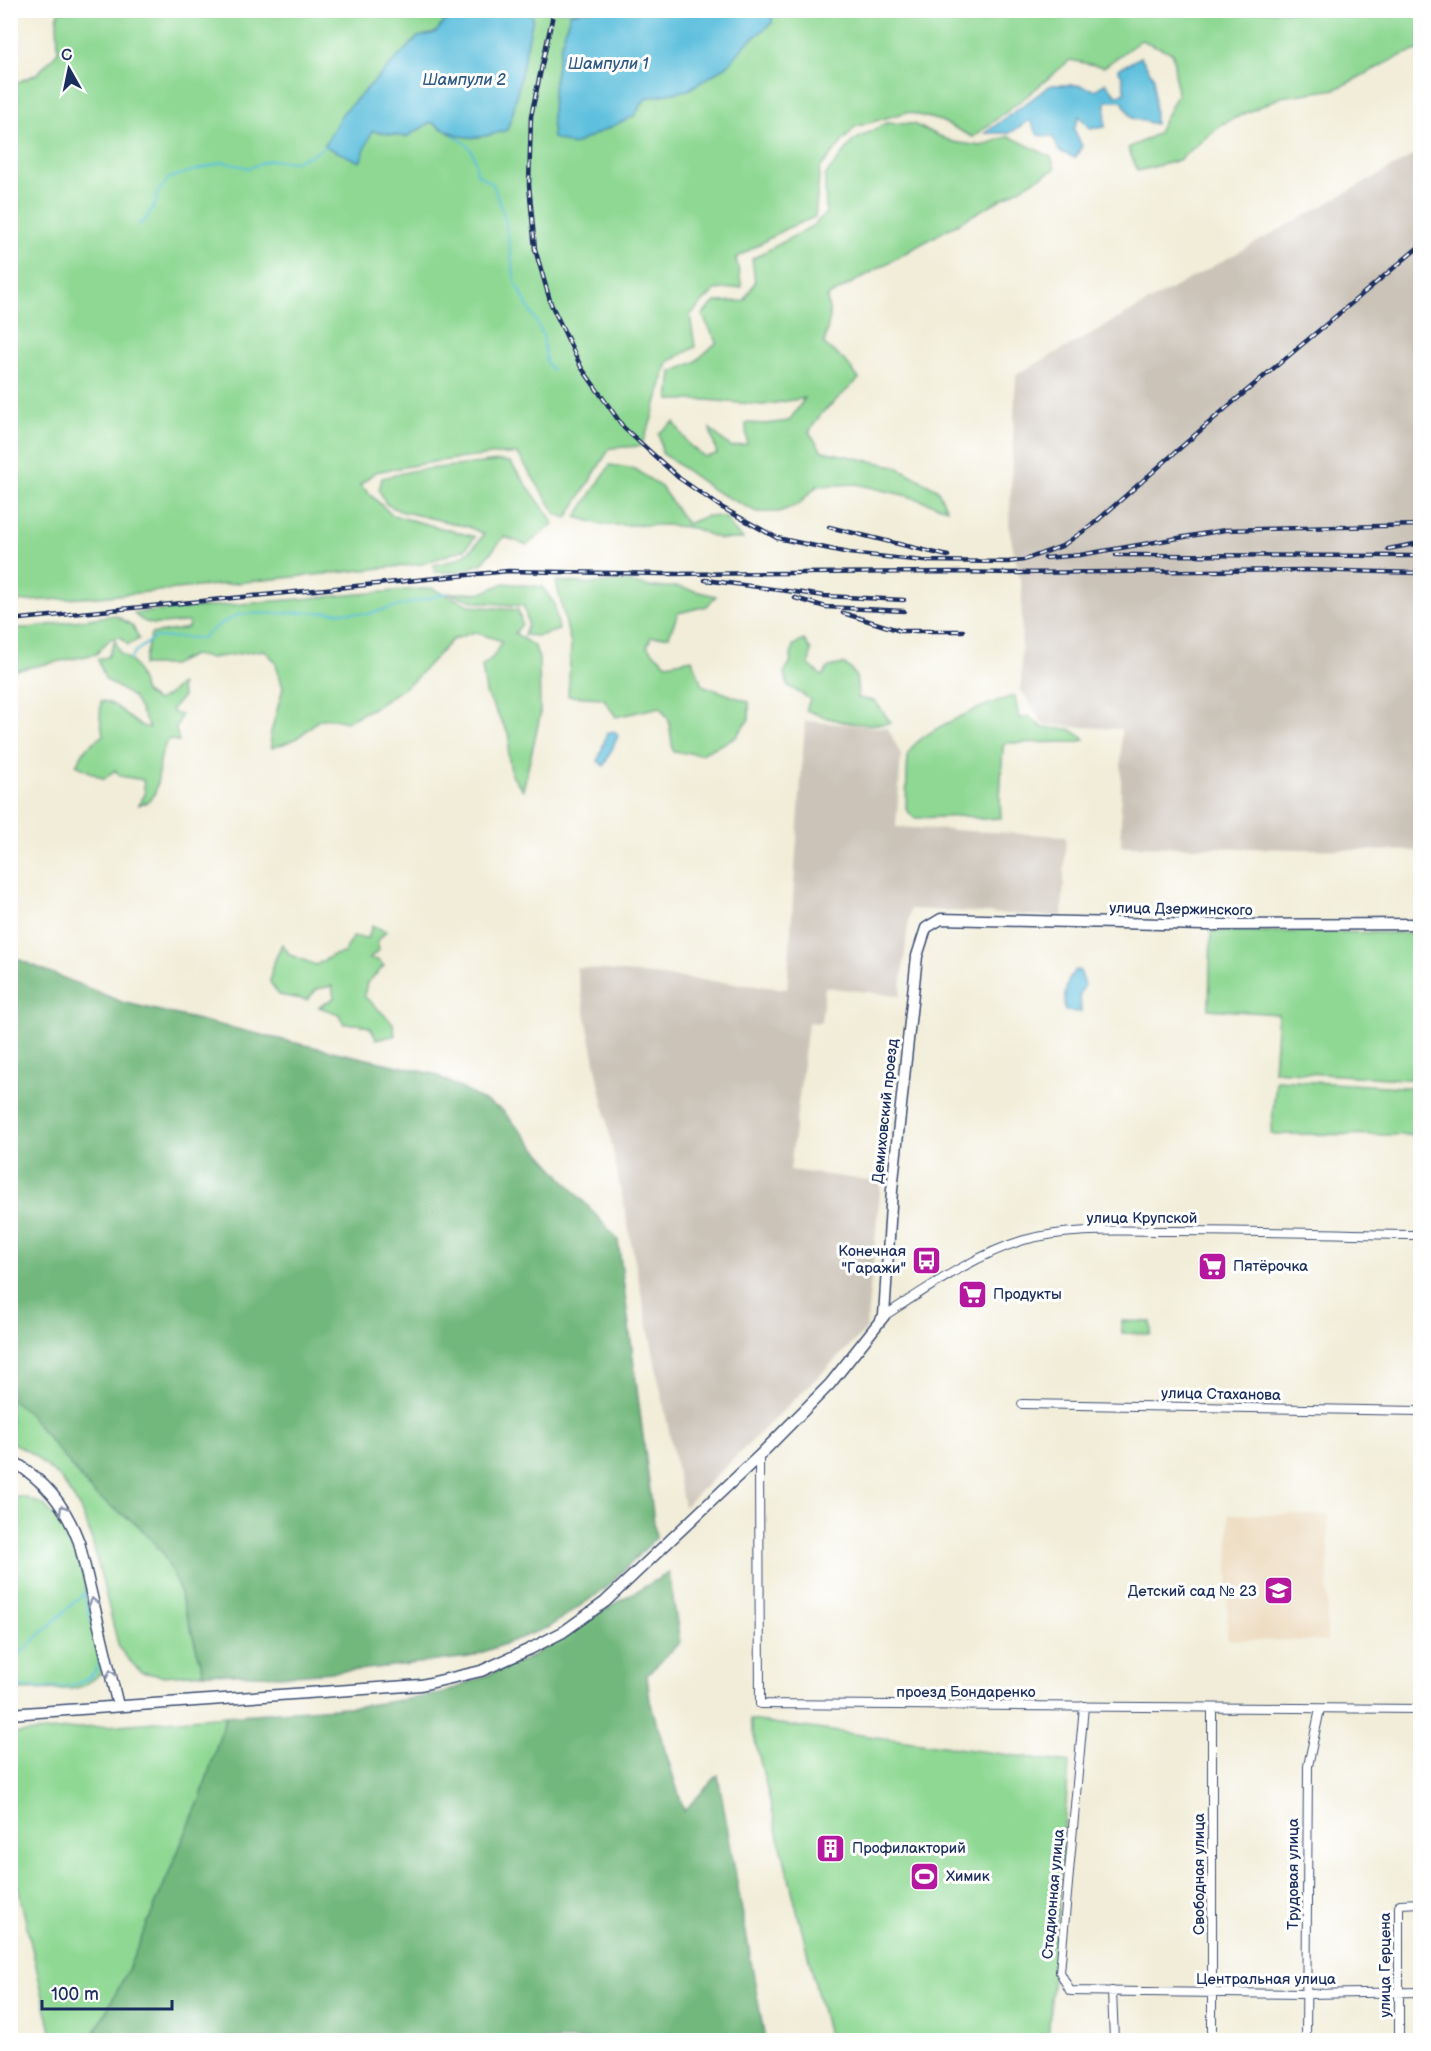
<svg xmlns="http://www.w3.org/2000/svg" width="1431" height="2051" font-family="'Balsamiq Sans',sans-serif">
<rect width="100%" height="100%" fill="#fff"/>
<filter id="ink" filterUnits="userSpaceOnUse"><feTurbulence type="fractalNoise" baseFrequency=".0167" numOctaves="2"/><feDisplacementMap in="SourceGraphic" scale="12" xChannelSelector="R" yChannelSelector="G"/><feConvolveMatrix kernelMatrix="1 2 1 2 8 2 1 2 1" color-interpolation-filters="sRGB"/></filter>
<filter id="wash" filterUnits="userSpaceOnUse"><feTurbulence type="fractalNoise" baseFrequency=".008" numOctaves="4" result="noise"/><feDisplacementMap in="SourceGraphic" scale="24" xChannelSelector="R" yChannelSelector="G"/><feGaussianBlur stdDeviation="1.35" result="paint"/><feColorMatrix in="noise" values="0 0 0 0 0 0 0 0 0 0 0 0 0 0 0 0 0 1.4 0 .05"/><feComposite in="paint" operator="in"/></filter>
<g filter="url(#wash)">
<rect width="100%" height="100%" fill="#f1edd8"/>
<path fill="#ebd8ba" d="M1229,1514l100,1 -2,126 -100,-1z"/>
<path fill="#cbc3b8" d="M1420,152v699l-299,-5v-117l-77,-4 -23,-35 1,-102 -13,-59 7,-154z
M805,721l83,7 13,27 -5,72 170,9 -4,81 -152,-8 -10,87 -75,-9 -4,36 -13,-1 -18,148 91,12 -15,148 -182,177 -108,-540 211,22z"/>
<path fill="#8ed893" stroke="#548478" stroke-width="1.5" d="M60,11h392l-1,3 -16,19 -17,4 -76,77 -17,32 47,-15 34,6 25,-15 22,13 54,-6 6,-17 20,-95 -5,-6h60l-18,3c-13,42 -21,80 -17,124l81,-22 12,-18 42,-8 39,-24 20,-23 25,-20v-12h648v38l-20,7 -64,33 -55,8 -59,27 -43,36 -41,11 -10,-23 29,-14 20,-39 -4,-42 -32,-13 -37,27 -34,-7 -43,36 -54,41 -32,-16 -34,-9 -52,15 -35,41 -5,49 -30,12 -49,29 6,29 -27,3 -25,25 5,32 -27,15 -17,59 -10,25 -31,2 -43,70 -11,-4 -38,-60h-19l-60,7 -64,11 -15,13 32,30 83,22 -10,12 -43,15 -324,33 -87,5v-514l2,-4 24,-10 21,-22 -1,-35z
M886,123l27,1 40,18 28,4 28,-10 42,21 4,12 -228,128 3,20 -6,27 22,18 13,17 -39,36 -11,17 13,19 73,15 42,23 10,20 -39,-13 -52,-12 -39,2 -18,18 -20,8h-22l-42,-21 -53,-38 -3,-20 15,-11 15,23 16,12 12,-3 -7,-25 21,18 16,-3 -1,-21 20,1 23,-3 16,-23 -42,7 -56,-5h-38l3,-28 23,-10 22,-20 -15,-27 13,-13 29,-1 11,-19 -3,-23 62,-34 12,-12 -1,-37 28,-35z
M499,461l11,1 40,55 3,7 -26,21 -23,-8 -22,26 -23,9h-24l-1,-7c24,-4 36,-10 50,-31l-15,-7 -69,-16 -14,-7 -7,-14 3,-12 29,-7z
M610,465l25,4 26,18 26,37 20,-8 18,1 8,12 10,10h-23l-27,-11 -27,-3h-63l-27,-8z
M556,581l34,3 34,-3 27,6h27l38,9 -9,10 -29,7 -9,23 -18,1 -4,10 20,17 25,-5 10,26 47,17v17l-14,19 -34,16 -28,-2 -4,-32 -9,-13 -44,10 -13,-19 -35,-2 3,-51z
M504,583l38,4 12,16 5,27 -20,6 -15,-1 4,-11 -4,-18 -47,-4 -29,-9h34z
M431,588l41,18 46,4 4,14 -7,9 20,14 4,12 1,57 -17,74 -11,-14 -4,-21 2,-18 -24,-44 -4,-27 11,-9 9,-16 -28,-9 -22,8 -39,41 -36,25 -31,16c-35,-10 -27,3 -51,17 -7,4 -16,6 -23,9l-2,-12 13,-48 -8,-27 -11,-11 -53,8 -18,-3 -21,10h-29l8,-31 37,-6 1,-6c-19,0 -41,9 -55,-9z
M115,615l18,11 6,13 -11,6 -7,-8 -11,2 -14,15 -85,17v-43h18z
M115,640l5,13 10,7 6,8 10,26 11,7 10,-5 13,-12 1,1 -1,4 3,7 -11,13 1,4 8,2 -5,14 3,13 -9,-3c-14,12 -9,42 -16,56 -3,7 -10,9 -16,10l7,-10 -2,-15 -23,-4 -5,-6 -11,9 -28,-14 10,-17 17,-13 -3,-18 1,-16c20,1 29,25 49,27l-17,-31 -28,-18 -7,-20 10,-2z
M804,640l7,10 -2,15 13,11 7,-9 14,-3c16,8 14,18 15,34l17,3 16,22c-29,4 -58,-1 -85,-13l4,-11 -22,-13 -4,-13 6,-10 3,-18z
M1015,696l4,23 9,-3 15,12 27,1 15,10 -7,3 -73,1 -2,4 -3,51 1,20 -20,1 -14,-3 -53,2 -8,-9c1,-13 0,-45 3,-56 7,-21 85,-53 106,-57z
M372,926l14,5 -9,11 2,8 -10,9 9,1 6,6 -17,17 -3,13 29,27 2,13 -19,3 -5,-11 -12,-4h-15l-5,-10 -20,-7 15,-9 -2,-12 -15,3 -10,11 -28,-5 -9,-13 2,-15 10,-23 8,11 26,10 17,-10 11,-2 9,-16 15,1z
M1211,931l209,2v147l-146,-9 4,-57 -69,-5z
M1276,1080l144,8v47l-149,-1z
M1122,1321l29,1v12l-29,-1z
M10,1399l17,13 68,83 43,30 24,27 14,28 28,93 -42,3 -21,-4 -13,-13 -9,-11 -28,-112 -12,-30 -18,-27 -30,-26 -20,-11z
M10,1497h13l21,8 16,17 12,22 9,24 21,87 -1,18 -18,13 -11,3 -61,1z
M226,1716l-25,81 -74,175 -36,68h-38l-42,-183 -1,-123z
M750,1720l319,43 -21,277h-219z"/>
<path fill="#72b87d" stroke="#46746e" stroke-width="1.5" d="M10,956l112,46 174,41 138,31 68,36 116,130 38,298 -54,53 -53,36 -79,30 -112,13 -77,6 -77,-3 -28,-93 -14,-28 -24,-27 -43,-30 -68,-83 -16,-13z
M669,1573l11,69 -33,33 3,26 34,110 34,-36 47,265h-674l36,-68 74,-175 25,-81 134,-10 81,-12 88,-36 71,-46z"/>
<path fill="#5ec0dd" stroke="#3c789e" stroke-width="1.5" d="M588,10l184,1v12l-25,20 -20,23 -39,24 -42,8 -12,18 -61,29 -20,-7c-4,-43 4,-83 17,-124z
M452,11h76l5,6 -20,95 -6,18c-36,11 -43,11 -76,-8l-25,15 -34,-6 -12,31 -36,-16 18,-32 76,-77 17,-4 16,-19z
M1141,57l13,21 1,46 -23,-6 -10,-17h-16l-1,26 -15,2 -11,-13 -5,13 8,17 -7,12 -16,-7 -6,-14 -15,-2 -8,-15 -20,13h-25l66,-48h26l18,5 11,-7 11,13 8,-4 -3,-16 -4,-7z
M614,731l4,5 -14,30 -6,-5 9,-28z
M1076,970l4,1 5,14 -5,8 1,19 -16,-1c-2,-11 1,-34 11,-41z"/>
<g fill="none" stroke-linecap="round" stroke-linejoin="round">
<path stroke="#5ec0dd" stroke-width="2" d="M453,135c18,10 23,19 24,39l16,10 12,35 10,63 28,53 3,27 7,9
M138,225l7,-5 11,-18 1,-8 12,-16 54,-16 26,6 21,-8 23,2 23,-9 8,-7
M130,660l5,-8 20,-15 47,1 18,-14 20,-10 99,-2 29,2 80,-21
M10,1663l74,-70 16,59c1,44 -60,35 -90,35"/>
</g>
</g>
<g filter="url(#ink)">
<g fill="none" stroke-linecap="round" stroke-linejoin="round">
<defs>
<path id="street" d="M884,1316c42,-27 92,-62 140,-76 48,-13 101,-9 150,-9 82,0 164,3 246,4
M1022,1404l398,7
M759,1456l1,248 660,5
M1084,1706l-24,266 10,19 236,3 114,-2
M1112,1991l2,49
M1212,2040v-332
M1306,2040l2,-274 12,-57
M1399,2040v-133l1,-3 20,-1"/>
<path id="secondary" d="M10,1459c36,23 54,44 69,83l39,164
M10,1714l411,-29 60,-14 49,-22 33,-17 42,-30 154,-146 71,-72 54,-68 8,-126 25,-234 9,-28 15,-9 264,6 215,-1"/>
</defs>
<use href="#street" stroke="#3b4c70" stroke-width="10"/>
<use href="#secondary" stroke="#3b4c70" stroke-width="13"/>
<use href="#street" stroke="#fff" stroke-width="8"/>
<use href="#secondary" stroke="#fff" stroke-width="10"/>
<defs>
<path id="rail" d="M554,10l-23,106 -2,69 6,64 16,55 30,63 43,61 55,50 42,29 56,31 72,15 74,8 85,1 16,-2 38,-14 29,-20 135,-118 194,-162
M829,527l119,29
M1388,549l32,-6
M1116,555l304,1
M1045,558l35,-3 145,-25 195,-5
M705,580l120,16 79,4
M795,598l31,9 78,4
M843,613l58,18h62
M10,620l498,-49 155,3 289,-2 59,1 296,-3 113,3"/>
</defs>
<use href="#rail" stroke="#1b2f5e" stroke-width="4.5"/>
<use href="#rail" stroke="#fff" stroke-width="2" stroke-dasharray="7" stroke-linecap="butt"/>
</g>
<defs><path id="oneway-chevron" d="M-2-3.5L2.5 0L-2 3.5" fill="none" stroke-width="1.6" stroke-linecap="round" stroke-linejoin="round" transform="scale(1.5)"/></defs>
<g stroke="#8d97ae">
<use href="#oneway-chevron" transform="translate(63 1509) rotate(-121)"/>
<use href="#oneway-chevron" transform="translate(93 1602) rotate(-104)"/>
<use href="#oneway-chevron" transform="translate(111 1674) rotate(-103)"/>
</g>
</g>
<defs>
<symbol id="bus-square" viewBox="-11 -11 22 22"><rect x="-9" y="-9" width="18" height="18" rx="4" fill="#b5179e" stroke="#fff"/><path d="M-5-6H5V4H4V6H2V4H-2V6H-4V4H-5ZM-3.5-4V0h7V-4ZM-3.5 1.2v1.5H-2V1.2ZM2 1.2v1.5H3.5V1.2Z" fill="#fff"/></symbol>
<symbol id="supermarket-square" viewBox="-11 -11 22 22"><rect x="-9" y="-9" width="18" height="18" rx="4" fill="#b5179e" stroke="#fff"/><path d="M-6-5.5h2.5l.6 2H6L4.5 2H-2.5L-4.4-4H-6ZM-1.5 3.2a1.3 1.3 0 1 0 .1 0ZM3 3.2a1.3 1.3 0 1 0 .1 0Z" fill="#fff"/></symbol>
<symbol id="school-square" viewBox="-11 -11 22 22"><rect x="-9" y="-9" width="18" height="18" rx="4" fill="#b5179e" stroke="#fff"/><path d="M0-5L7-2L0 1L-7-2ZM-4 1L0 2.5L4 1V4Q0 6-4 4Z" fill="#fff"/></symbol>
<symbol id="building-square" viewBox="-11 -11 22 22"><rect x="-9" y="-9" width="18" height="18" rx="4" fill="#b5179e" stroke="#fff"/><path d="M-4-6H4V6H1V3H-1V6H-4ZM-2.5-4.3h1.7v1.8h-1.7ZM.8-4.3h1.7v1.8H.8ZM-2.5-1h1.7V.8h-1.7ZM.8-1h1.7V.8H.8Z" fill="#fff"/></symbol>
<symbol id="stadium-square" viewBox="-11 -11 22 22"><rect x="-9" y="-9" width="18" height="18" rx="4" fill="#b5179e" stroke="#fff"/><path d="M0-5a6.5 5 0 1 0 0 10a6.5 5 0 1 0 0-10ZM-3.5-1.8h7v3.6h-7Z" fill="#fff"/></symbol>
</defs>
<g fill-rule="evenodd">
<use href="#bus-square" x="910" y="1244" width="33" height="33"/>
<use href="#supermarket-square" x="1196" y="1250" width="33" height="33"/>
<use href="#supermarket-square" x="956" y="1278" width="33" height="33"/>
<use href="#school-square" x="1262" y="1574" width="33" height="33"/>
<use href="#building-square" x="814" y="1832" width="33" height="33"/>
<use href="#stadium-square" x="908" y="1860" width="33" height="33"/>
</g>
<g text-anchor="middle" stroke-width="6" stroke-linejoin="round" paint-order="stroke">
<g font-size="15" fill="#1b2f5e" stroke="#fff">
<text transform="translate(1181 909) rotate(1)" y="5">улица Дзержинского</text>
<text transform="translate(885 1111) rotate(-84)" y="5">Демиховский проезд</text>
<text x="1142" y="1223">улица Крупской</text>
<text transform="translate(1221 1394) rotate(1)" y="5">улица Стаханова</text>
<text x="966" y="1697">проезд Бондаренко</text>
<text transform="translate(1199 1874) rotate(-90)" y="5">Свободная улица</text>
<text transform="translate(1293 1874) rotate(-90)" y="5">Трудовая улица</text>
<text transform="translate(1053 1894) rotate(-85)" y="5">Стадионная улица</text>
<text transform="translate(1385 1965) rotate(-90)" y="5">улица Герцена</text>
<text x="1266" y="1984">Центральная улица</text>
</g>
<g font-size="15" fill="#1b2f5e" stroke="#fff" text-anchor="start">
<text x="906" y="1256" text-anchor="end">Конечная<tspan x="906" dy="17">"Гаражи"</tspan></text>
<text x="1233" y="1271">Пятёрочка</text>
<text x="993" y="1299">Продукты</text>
<text x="1257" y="1596" text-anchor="end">Детский сад № 23</text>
<text x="852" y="1853">Профилакторий</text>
<text x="946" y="1881">Химик</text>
</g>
<g font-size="16" font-style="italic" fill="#2f5a84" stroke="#fff">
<text x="608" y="69">Шампули 1</text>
<text x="464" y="85">Шампули 2</text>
</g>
</g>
<rect width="1431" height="2051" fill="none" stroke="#fff" stroke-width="36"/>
<g transform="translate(69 69) rotate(351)" stroke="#ffffff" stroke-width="4.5" paint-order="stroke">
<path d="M0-4.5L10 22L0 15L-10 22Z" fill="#1b2f5e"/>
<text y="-9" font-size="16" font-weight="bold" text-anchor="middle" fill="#1b2f5e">С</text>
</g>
<path d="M42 2000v9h130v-9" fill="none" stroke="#1b2f5e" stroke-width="3"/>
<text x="51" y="2000" font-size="18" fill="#1b2f5e" stroke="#ffffff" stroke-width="4.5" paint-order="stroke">100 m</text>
</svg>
